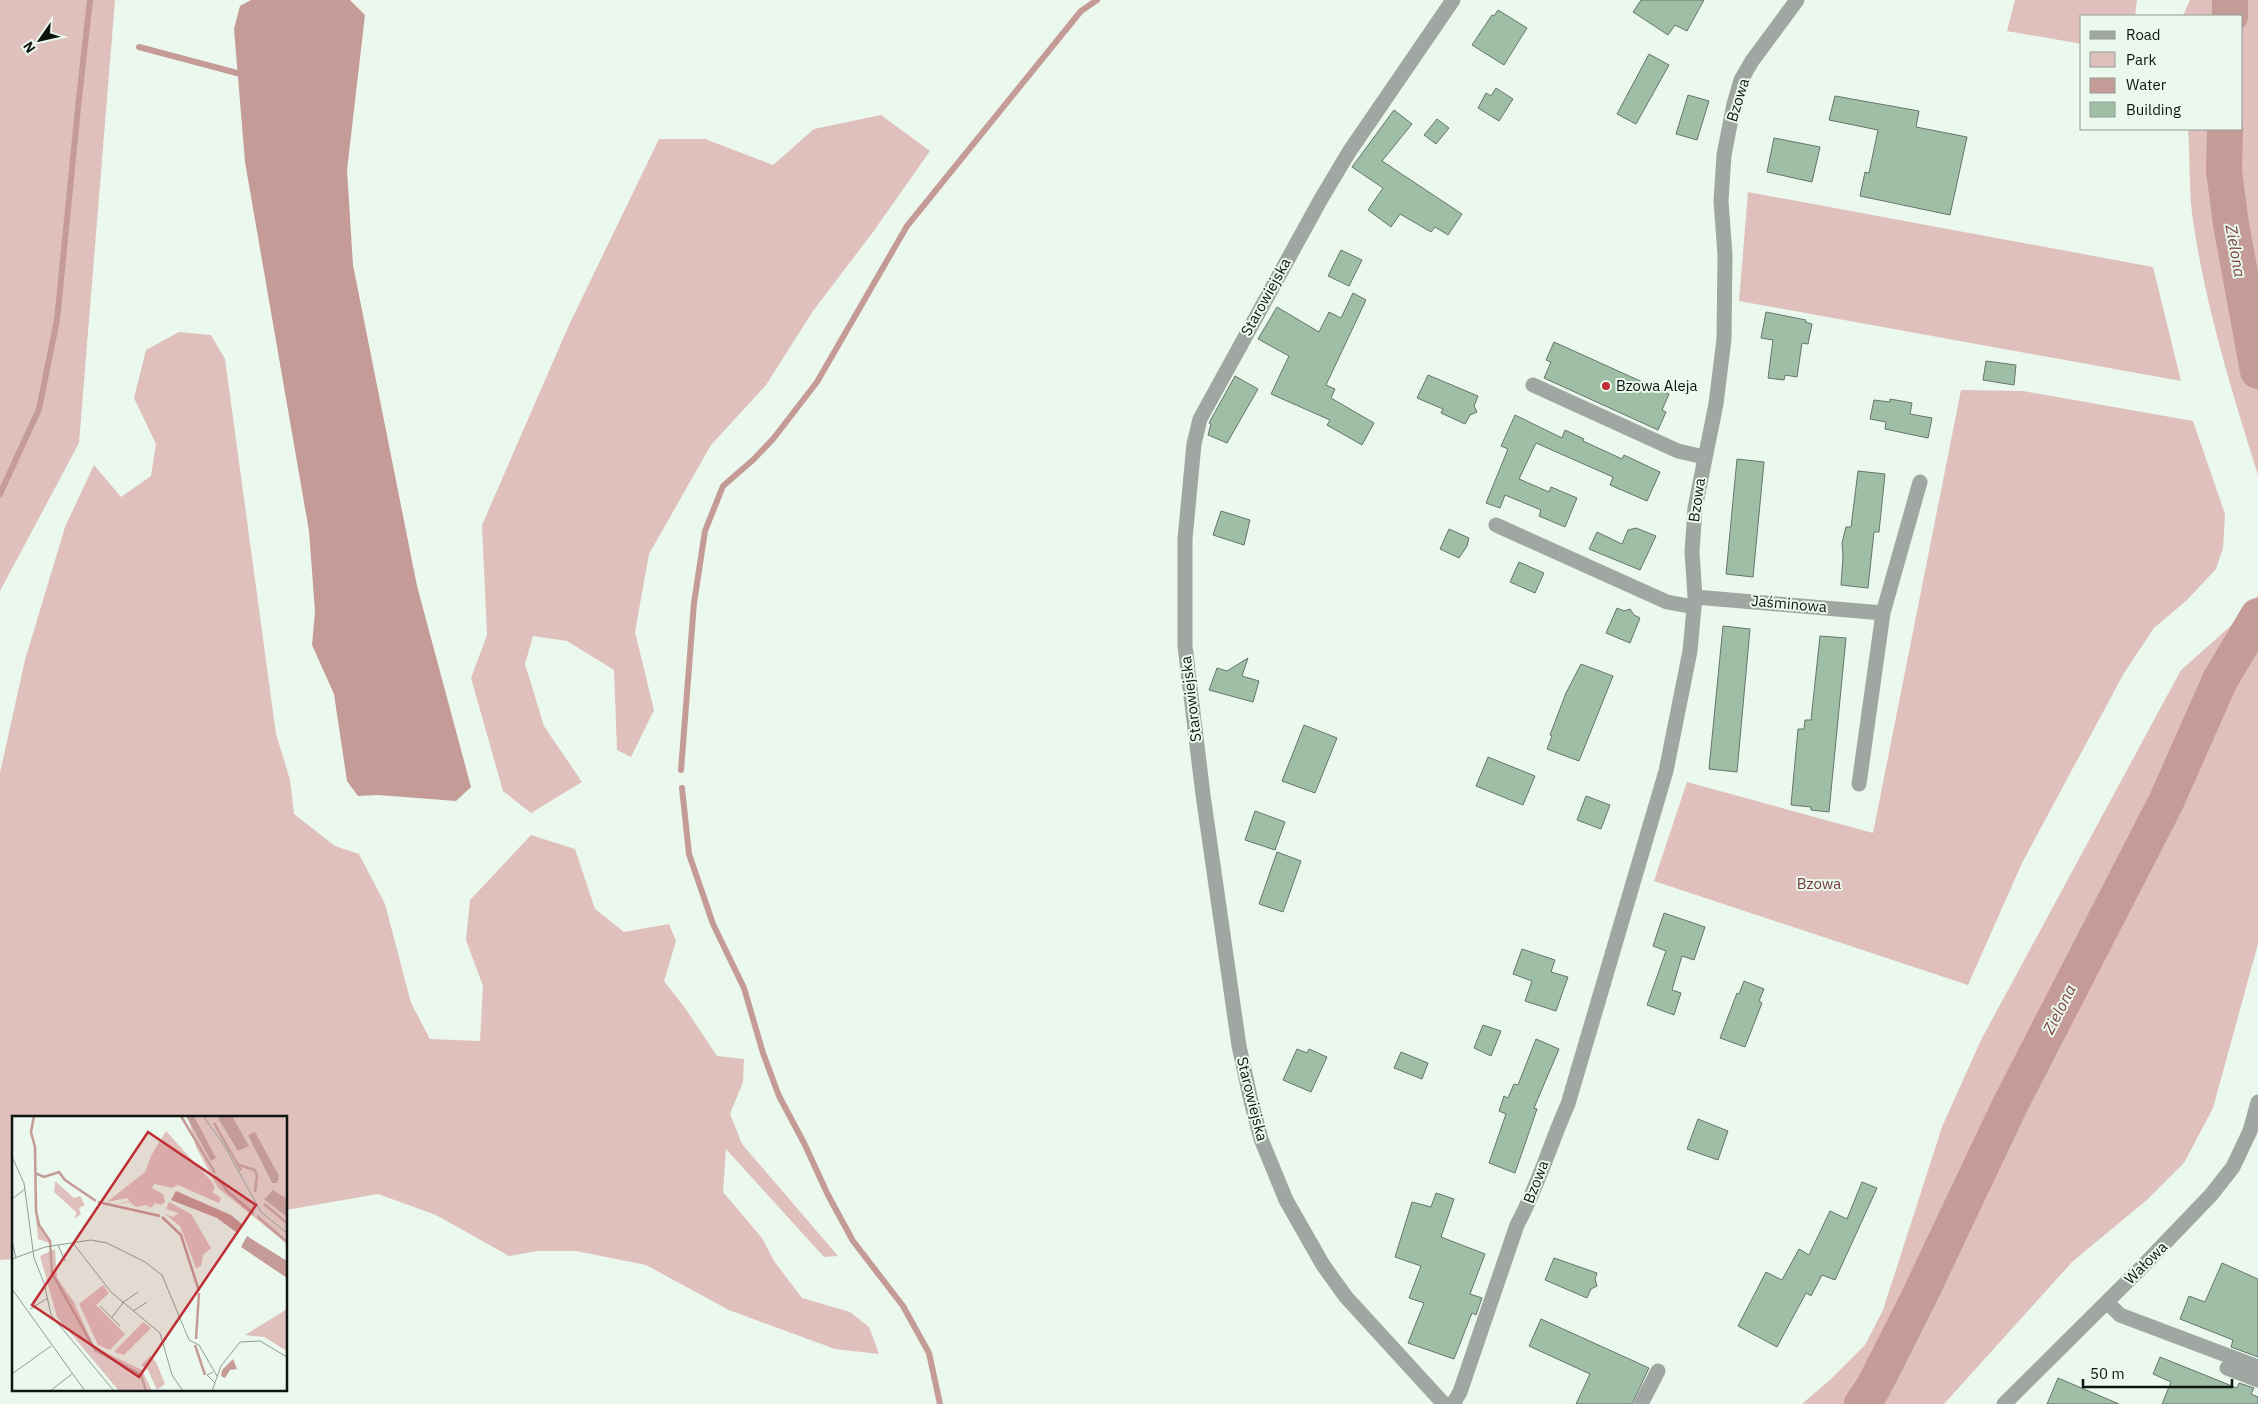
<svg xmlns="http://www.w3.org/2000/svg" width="2258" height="1404" font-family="'IBM Plex Sans',sans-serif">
<rect width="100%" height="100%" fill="#eaf8ed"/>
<path fill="#e0c0bd" d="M0,0h115l-36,443 -79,148z
M2015,0h122l-2,16h-53v28l-75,-13z
M2190,0h68v475c-27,-86 -54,-173 -66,-262 -3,-28 -2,-57 -4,-84h54v-113h-59z
M881,115l49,36 -57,81 -60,79 -47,74 -55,60 -62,109 -14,78 19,78 -23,47 -14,-7 -3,-80 -47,-29 -34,-5 -8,28 19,62 38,56 -51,31 -28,-22 -32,-113 16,-43 -5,-110 87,-200 90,-186h46l68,26 41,-36z
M1748,192l405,75 28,114 -442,-80z
M179,332l32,3 14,24 51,375 14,46 4,34 41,32 24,8 26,50 26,99 19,36 50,2 3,-55 -17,-46 4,-40 61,-65 44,14 20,60 29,23 45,-8 7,17 -12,40 21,27 32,48 27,3 -1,23 -13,32 12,30 96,112 -14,1 -98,-108 -3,43 39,46 12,23 28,37 48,14 19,15 10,27 -44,-5 -106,-39 -83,-45 -70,-14h-38l-29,5 -73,-41 -58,-21 -92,16v-92h-272v141l-14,1v-487l25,-113 40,-133 29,-62 27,32 30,-21 5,-32 -22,-46 12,-48z
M1961,390l62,1 170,30 32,93 -2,34 -7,21 -29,31 -33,28 -30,45 -102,190 -54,122 -314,-104 33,-99 186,51z
M2258,595v349l-45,164 -29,55 -36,36 -76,63 -128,142h-142l29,-25 34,-34 18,-35 59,-183 39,-87 200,-370 62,-55z"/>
<path fill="#c59b97" d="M251,0h99l15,15 -18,155 6,95 64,321 54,201 -15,14 -78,-6 -20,1 -11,-15 -13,-87 -22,-49 3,-33 -6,-81 -64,-369 -11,-133 6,-23z"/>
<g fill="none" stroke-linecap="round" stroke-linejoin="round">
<path stroke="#c59b97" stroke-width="6" d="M139,47l98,26
M0,494l39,-85 18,-89 22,-222 11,-98
M681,770l13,-167 11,-72 18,-45 30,-26 20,-21 44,-57 90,-156 174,-215 16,-11
M682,788l7,66 24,70 31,64 19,65 16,43 25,47 24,52 25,46 50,65 26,47 11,51"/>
<path stroke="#c59b97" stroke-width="36" d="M2230,16v-16
M2225,129l-1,42 7,53 27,147
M1862,1404l11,-16 45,-89 92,-194 156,-303 54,-122 38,-64"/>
</g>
<path fill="#9ebfa5" stroke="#68746b" d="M1641,0h63l-17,31 -12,-6 -7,10 -35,-23z
M1498,10l29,18 -23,37 -32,-20 20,-30 2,1z
M1649,54l20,11 -33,59 -19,-10z
M1496,88l17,11 -14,22 -21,-13 8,-15 5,3z
M1688,95l21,6 -12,39 -21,-6z
M1835,96l84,15 -3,16 51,10 -17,78 -90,-19 5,-24 4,1 9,-43 -49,-10z
M1394,110l18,14 -30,37 80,53 -14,21 -13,-8 -4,5 -31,-18 -9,13 -23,-17 15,-22 -31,-21z
M1437,119l12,9 -13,16 -12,-9z
M1774,138l46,9 -8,35 -45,-10z
M1341,250l21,10 -13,26 -21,-10z
M1353,293l13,7 -40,85 9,4 -4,9 43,25 -12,22 -35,-20 3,-5 -59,-26 18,-38 -31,-17 19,-32 42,25 10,-20 12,6z
M1766,312l40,8 -1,2 7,2 -4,20 -6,-1 -5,34 -12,-2 -1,5 -16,-2 5,-38 -12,-2z
M1554,342l115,52 -7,16 4,2 -8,18 -114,-52 7,-16 -5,-2z
M1986,361l30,4 -2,20 -31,-5z
M1428,375l50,21 -4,10 3,6 -7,3 -5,9 -24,-11 2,-4 -26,-11z
M1235,376l23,13 -31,54 -19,-8 3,-11 -2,-1z
M1890,399l22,4 -2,11 22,4 -4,20 -43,-9 1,-7 -16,-3 4,-19 16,2z
M1515,415l47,23 3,-8 19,9 -1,2 39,18 2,-4 36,17 -13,29 -37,-16 3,-8 -77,-34 -17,36 30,13 2,-5 26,11 -12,29 -26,-11 2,-6 -36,-15 -5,13 -14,-5 22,-54 -7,-3z
M1737,459l27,3 -11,115 -27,-3z
M1858,471l27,3 -6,58h-5l-6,56 -27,-3 2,-28 -1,-14 4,-16h5z
M1221,511l29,9 -6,25 -31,-10z
M1636,528l20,8 -16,34 -51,-21 8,-17 25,12 6,-14z
M1449,529l20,9 -2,8 -8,12 -19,-9z
M1519,562l25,11 -9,20 -25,-11z
M1617,608l7,3 6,-2 4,6 6,3 -10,25 -24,-10z
M1723,626l27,3 -13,143 -28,-3z
M1820,636l26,2 -17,174 -18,-2v-3l-20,-2 7,-76h6l1,-9h6z
M1248,658l-6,18 17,5 -6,21 -44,-12 8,-22 10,3z
M1581,664l32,12 -34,85 -32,-12 5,-13 -2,-1 16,-42z
M1304,725l33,13 -22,55 -33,-12z
M1488,757l47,19 -12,29 -47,-19z
M1586,796l24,9 -9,24 -24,-9z
M1255,811l30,11 -10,28 -30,-10z
M1277,852l24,9 -18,51 -24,-8z
M1664,913l41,14 -11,33 -12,-4 -10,34 9,3 -7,22 -27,-10 19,-54 -13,-5z
M1522,949l33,11 -4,12 17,5 -12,34 -31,-10 7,-20 -19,-7z
M1744,981l20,8 -5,12 3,2 -17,44 -25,-9 17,-45 2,1z
M1483,1025l18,6 -10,25 -17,-8z
M1536,1039l23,10 -25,59 3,1 -22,64 -26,-10 17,-49 -7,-3 5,-15 4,2 6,-14 4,1z
M1297,1049l10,4 2,-4 18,8 -16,35 -28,-12z
M1401,1052l27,11 -6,16 -28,-11z
M1698,1119l30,12 -10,29 -31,-11z
M1862,1182l15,6 -42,92 -13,-5 -11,21 -5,-3 -29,54 -39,-21 28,-54 16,8 17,-31 10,6 21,-44 17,8z
M1436,1193l18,6 -13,38 44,17 -15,40 12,4 -6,17 -4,-2 -18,46 -46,-16 16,-40 -15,-5 12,-32 -26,-9 17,-55 19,5z
M1554,1258l43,15 -2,6 2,7 -6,3 -4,9 -42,-18z
M2222,1263l36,16v78l-27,-10 2,-7 -53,-21 9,-23 16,6z
M1541,1319l108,49 -17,36h-56l14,-30 -61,-28z
M2160,1357l77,31 2,-5 15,5 -3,6 7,3v7h-96l9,-22 -18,-8z
M2058,1378l61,26h-72z"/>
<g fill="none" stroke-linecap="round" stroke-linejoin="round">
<path stroke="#a0a6a1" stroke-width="15" d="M1533,385l145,66 26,6
M1496,525l171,77 27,5
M1695,597l188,16
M1859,784l24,-171 37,-131
M2107,1302l13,13 138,52
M2227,1368l31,12
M1444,1404l-98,-107 -23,-32 -37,-65 -25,-61 -10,-38 -12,-55 -36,-251 -18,-149v-107l9,-95 6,-25 121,-220 28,-47 104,-152
M1453,1404l7,-12 57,-167c21,-38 33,-81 51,-121l98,-333 24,-120 5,-54 -3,-45 3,-44 21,-104 8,-65 1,-84 -4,-54 3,-46 10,-51 7,-24 11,-19 45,-61
M1641,1404l17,-33
M2004,1404l135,-134 72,-75 22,-28 17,-36 8,-29"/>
</g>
<circle fill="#be2e34" stroke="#eaf8ed" stroke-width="2" cx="1606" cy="386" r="5"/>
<g text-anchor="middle" stroke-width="4" stroke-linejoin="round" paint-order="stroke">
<g font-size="15" fill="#0f1410" stroke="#eaf8ed">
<text transform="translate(1738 100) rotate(-73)" y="5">Bzowa</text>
<text transform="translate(1266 297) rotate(-61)" y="5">Starowiejska</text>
<text transform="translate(1697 500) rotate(-82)" y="5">Bzowa</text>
<text transform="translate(1789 604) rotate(5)" y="5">Jaśminowa</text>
<text transform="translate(1191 699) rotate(-97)" y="5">Starowiejska</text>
<text transform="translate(1252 1099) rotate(76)" y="5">Starowiejska</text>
<text transform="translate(1536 1182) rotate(-69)" y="5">Bzowa</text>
<text transform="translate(2146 1263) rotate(-45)" y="5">Wałowa</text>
</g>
<g font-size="15" fill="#0f1410" stroke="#eaf8ed" text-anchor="start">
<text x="1616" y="391">Bzowa Aleja</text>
</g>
<g font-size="15" fill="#763c3a" stroke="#eaf8ed">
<text x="1819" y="889">Bzowa</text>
</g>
<g font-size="16" font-style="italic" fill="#7d4340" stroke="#eaf8ed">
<text transform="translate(2236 251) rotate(80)" y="6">Zielona</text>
<text transform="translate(2059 1009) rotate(-63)" y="6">Zielona</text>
</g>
</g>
<g transform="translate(12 1116)">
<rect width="275" height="275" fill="#eaf8ed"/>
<path d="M176,0h99v128l-69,-56 -22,-41zM154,15l46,51 3,6 -3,4 9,6 -2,5 -41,-18 -6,3 -18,-4 -2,4 11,6 2,8 -4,3 -6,-2 -4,5 -5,-3 -10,2 -6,-5 -14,2 14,-3 -3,-3 -20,4 38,-30 7,-18zM43,65l19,17 6,-2 5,9 -6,3 2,6 -6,5 1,-7 -22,-20zM157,86l22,12 20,34 -8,7 -2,11 -5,2 -16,-42 -15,-12 8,3 6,-4 -13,-4zM24,103l13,20v4l-11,-4zM43,133l2,29 17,24 20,45 48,23 10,21h-33l-62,-74 -17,-61zM91,169l6,8 -13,12 29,29 -15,16 -12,-5 -19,-41zM275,193v42l-23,-14 -19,-2zM131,206l8,6 -27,27 -10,-3zM138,240l6,6 9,22 -8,6 -9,-20 -7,-5z" fill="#e0c0bd"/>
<path d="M174,0h8l22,42 -5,3zM208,0h12l17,30 -11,5 -20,-33zM243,16l24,44 -2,7h-5l-24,-48zM261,74l14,9v18l-23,-18zM164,75l55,24 12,10 -7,7 -19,-14 -46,-18zM235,120l40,25v17l-46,-31zM221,243l4,10 -7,1 -5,8 -4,-2 1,-6z" fill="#c59b97"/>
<path fill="none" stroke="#c59b97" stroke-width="2.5" d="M22,0l-3,16 4,15 1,64 3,14 11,16 2,32 43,77 46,25 5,16M169,0l34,57M202,7l27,47M227,49l16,5 2,6 -2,16M23,57l9,4 15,-5 6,8 31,21M204,60l12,16 26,22M86,86l62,14M252,88l23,19M245,100l30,26M150,101l19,18 18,56M184,223l3,-46M183,229l10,30"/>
<path fill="none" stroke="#929d95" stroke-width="1" d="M191,0l21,29 37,67 26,21M0,41l12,26 10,75 10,25 7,32 63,76M0,83l13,-10M0,125l4,17M61,127l38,49 49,41 12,42 11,16M46,129l7,16M0,143l33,-12 46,-7 16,3 38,19 17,13 27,65 10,5 18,31M0,173l73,102M110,187l16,-11M88,190l20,20M18,193l18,-11M121,195l14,-9M100,201l11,-14M201,256l-6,3 8,8M0,258l39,-28M38,275l22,-17M200,275l9,-25 19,-24 20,-1 27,16"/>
<path fill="#be2e34" fill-opacity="0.15" stroke="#be2e34" stroke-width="2.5" d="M136,16l108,73 -117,172 -107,-72z"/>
<rect width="275" height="275" fill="none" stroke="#0f1410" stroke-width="2.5"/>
</g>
<rect x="2080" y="15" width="162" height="115" fill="#eaf8ed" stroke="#929d95"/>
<rect x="2090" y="31" width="25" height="8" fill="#a0a6a1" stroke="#929d95"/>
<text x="2126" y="40" font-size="15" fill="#0f1410">Road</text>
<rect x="2090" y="52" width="25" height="15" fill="#e0c0bd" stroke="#929d95"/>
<text x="2126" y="65" font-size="15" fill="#0f1410">Park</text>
<rect x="2090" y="78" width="25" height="15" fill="#c59b97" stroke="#929d95"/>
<text x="2126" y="90" font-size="15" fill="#0f1410">Water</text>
<rect x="2090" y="102" width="25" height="15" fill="#9ebfa5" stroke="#929d95"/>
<text x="2126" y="115" font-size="15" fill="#0f1410">Building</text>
<g transform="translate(40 40) rotate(236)" stroke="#eaf8ed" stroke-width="4" paint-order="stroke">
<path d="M0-4L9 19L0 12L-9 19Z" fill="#0f1410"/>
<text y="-8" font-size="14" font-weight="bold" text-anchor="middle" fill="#0f1410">N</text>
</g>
<path d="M2083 1379v8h149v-8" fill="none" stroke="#0f1410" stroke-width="2.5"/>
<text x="2090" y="1379" font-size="15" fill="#0f1410" stroke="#eaf8ed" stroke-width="4" paint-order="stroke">50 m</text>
</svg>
